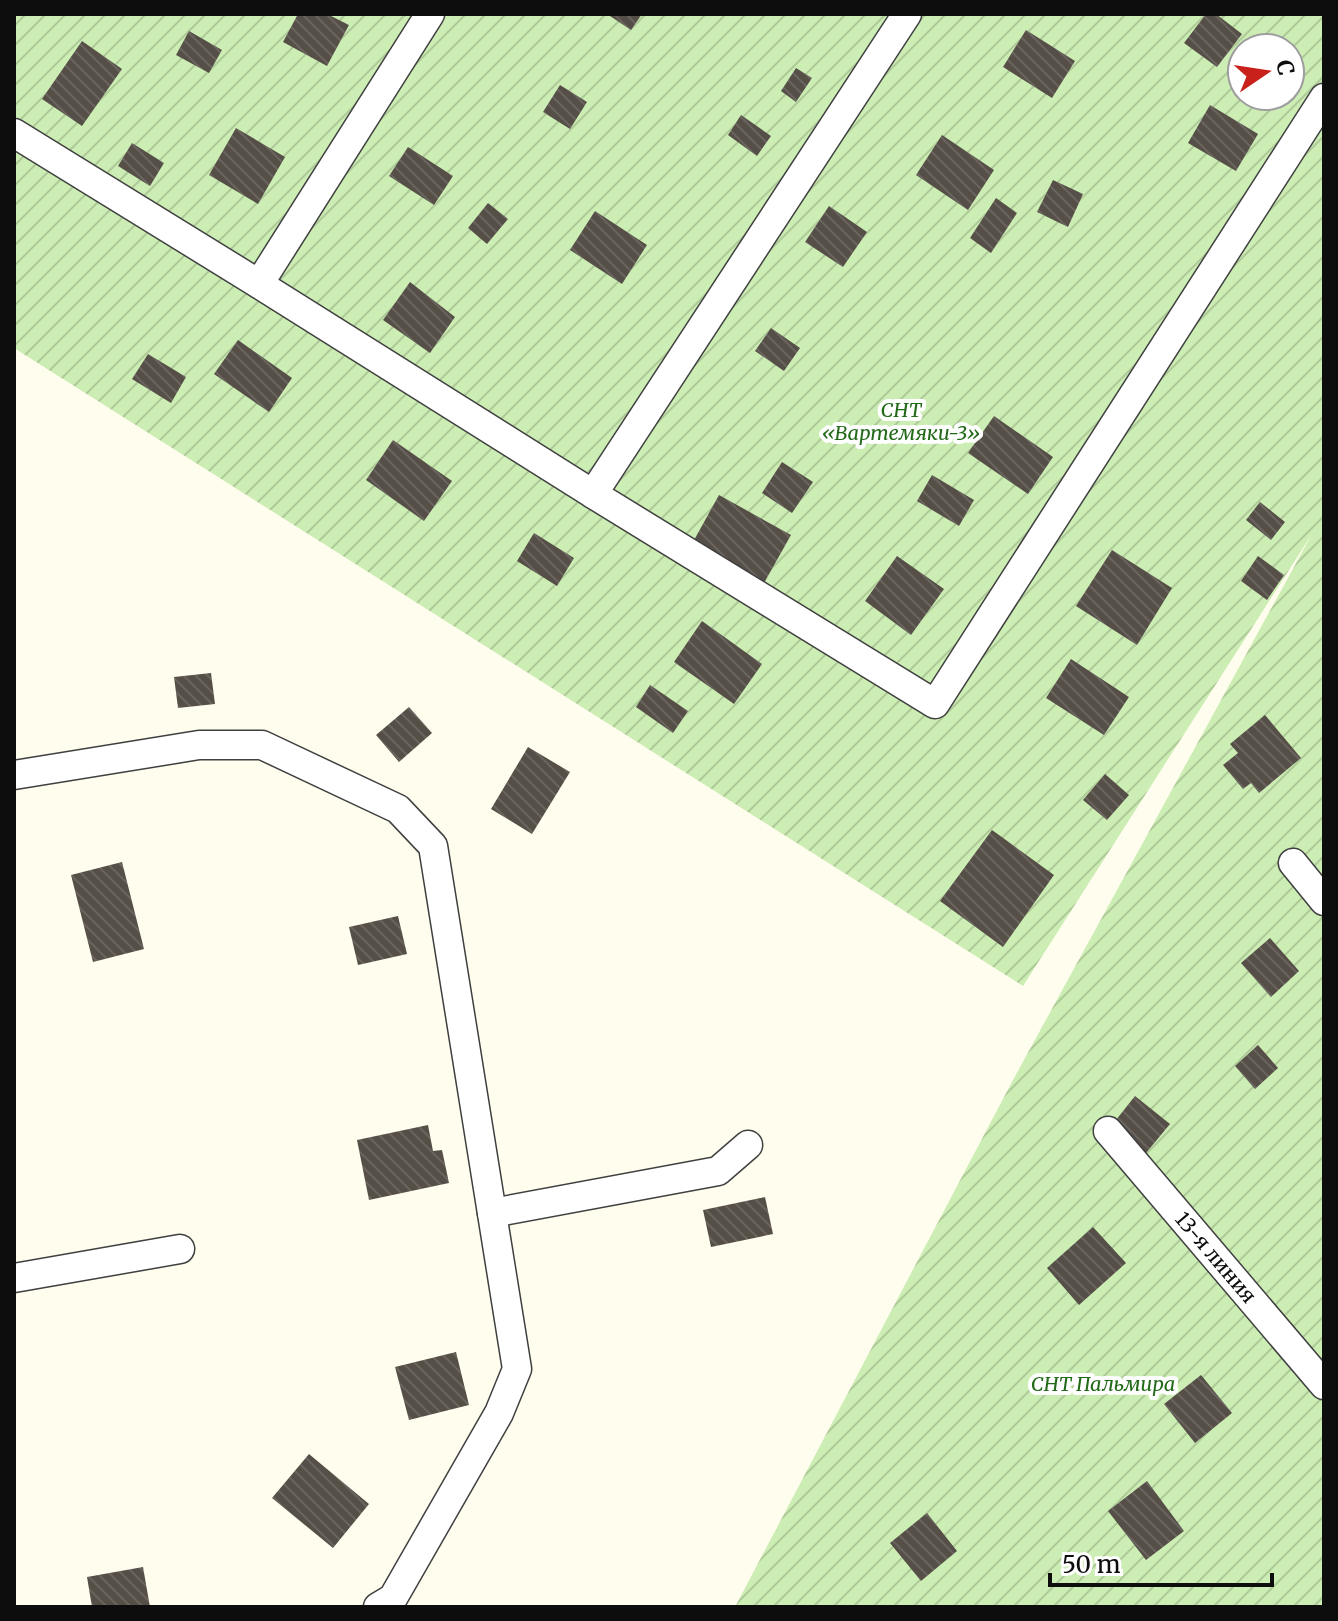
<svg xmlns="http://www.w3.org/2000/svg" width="1338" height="1621" font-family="Merriweather,serif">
<defs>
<pattern id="garden-furrows" width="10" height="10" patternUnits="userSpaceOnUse" patternTransform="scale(2)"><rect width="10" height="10" fill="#ccedb3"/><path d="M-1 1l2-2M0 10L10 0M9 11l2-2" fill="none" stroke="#aeca99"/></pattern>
<pattern id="building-back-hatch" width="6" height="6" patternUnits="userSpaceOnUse" patternTransform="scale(2)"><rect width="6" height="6" fill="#564f48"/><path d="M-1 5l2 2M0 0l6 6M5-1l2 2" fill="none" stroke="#69645e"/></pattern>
</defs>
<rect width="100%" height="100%" fill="#fffded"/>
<path fill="url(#garden-furrows)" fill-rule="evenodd" d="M14,14h1310v1593h-589l278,-527 299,-546 -289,452 -1009,-638zM1242,48h48v48h-48z"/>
<path fill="url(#building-back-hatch)" d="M298,14h29l22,11 -22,41 -44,-24z
M607,14h35l-11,16z
M1206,14h10l26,20 -25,33 -33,-24z
M1026,30l49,31 -23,37 -49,-31z
M189,31l33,19 -13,23 -33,-18z
M82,41l40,28 -40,57 -40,-27z
M796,68l16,10 -16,24 -15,-11z
M560,85l27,17 -17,27 -27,-17z
M1210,105l48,29 -22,37 -48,-28z
M741,115l30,21 -14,20 -29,-21z
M236,128l49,29 -27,47 -49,-29z
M942,135l52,35 -26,40 -52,-35z
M132,143l32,20 -14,23 -32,-20z
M408,147l45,29 -19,29 -45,-29z
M1053,180l30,14 -15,33 -31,-15z
M996,198l21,15 -26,40 -21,-15z
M488,203l20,16 -21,25 -19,-16z
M829,206l38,26 -24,35 -38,-25z
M595,211l52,34 -25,39 -52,-34z
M410,282l45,35 -25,36 -47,-33z
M771,328l29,20 -16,23 -29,-20z
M238,340l54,38 -23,34 -55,-38z
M148,354l38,23 -15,26 -39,-24z
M994,416l59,41 -25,37 -60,-41z
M393,440l59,41 -28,40 -58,-41z
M782,462l31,20 -21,31 -30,-20z
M932,475l42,25 -15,26 -42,-25z
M719,495l72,40 -27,48 -71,-41z
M1260,502l25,20 -14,18 -25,-20z
M534,533l40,25 -17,28 -40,-25z
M1112,550l60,38 -35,57 -61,-39z
M897,556l47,33 -33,46 -46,-34z
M1258,556l26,19 -17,25 -26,-19z
M702,621l60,43 -28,40 -60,-42z
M1071,659l58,38 -25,38 -58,-37z
M211,673l4,31 -37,4 -4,-31z
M650,685l38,26 -15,22 -37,-26z
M409,707l23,26 -33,29 -23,-27z
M1265,715l36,43 -42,35 -8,-10 -8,6 -20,-24 15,-12 -8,-9z
M528,747l42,25 -38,62 -41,-25z
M1105,774l24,21 -22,25 -24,-20z
M992,830l62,45 -51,72 -63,-46z
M122,862l22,87 -51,13 -22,-87z
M398,916l9,38 -49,11 -9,-38z
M1270,938l29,33 -28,26 -30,-34z
M1258,1045l20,23 -23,21 -20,-23z
M1135,1096l35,28 -24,29 -34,-28z
M428,1125l5,26 9,-1 7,33 -80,17 -12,-60z
M765,1197l8,37 -62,13 -8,-37z
M1093,1227l33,36 -47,42 -32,-37z
M456,1352l13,53 -60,15 -14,-53z
M1201,1375l31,38 -37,30 -31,-39z
M309,1454l60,50 -36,44 -61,-50z
M1147,1481l37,50 -38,29 -38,-49z
M927,1513l30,38 -36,30 -31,-38z
M143,1567l7,40h-58l-5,-30z"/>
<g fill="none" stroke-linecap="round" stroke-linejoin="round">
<defs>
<g id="minor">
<path d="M907,14l-314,480 342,210 389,-606"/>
<path d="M14,133l245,151 171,-270"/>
<path d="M259,284l334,210"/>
<path d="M14,775l185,-30h63l136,64 35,37 84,523 -18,44 -106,185 -15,9"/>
<path d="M1293,863l31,38"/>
<path id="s1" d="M1108,1131l216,254"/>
<path d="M492,1213l226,-42 30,-26"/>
<path d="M14,1278l166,-29"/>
</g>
</defs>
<use href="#minor" stroke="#404040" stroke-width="31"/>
<use href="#minor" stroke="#fff" stroke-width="28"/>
</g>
<g text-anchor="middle" stroke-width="8" stroke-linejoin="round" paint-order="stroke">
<g font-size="20" font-style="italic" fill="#226a18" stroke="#fff">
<text x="901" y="417">СНТ<tspan x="901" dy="23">«Вартемяки-3»</tspan></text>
<text x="1103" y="1391">СНТ Пальмира</text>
</g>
<g font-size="20" fill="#0d0d0d" stroke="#fff">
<text dy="7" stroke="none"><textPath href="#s1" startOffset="166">13-я линия</textPath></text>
</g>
</g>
<rect width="1338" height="1621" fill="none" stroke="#0d0d0d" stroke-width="32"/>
<g transform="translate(1266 72) rotate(77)"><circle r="38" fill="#ffffff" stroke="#9e9e9e" stroke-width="2"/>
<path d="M0-6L14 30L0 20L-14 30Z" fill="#c8201a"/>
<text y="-12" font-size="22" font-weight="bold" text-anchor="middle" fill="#0d0d0d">С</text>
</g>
<path d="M1050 1573v12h222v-12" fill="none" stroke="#0d0d0d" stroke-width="4"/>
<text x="1062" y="1573" font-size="24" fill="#0d0d0d" stroke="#ffffff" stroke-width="6" paint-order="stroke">50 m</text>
</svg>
